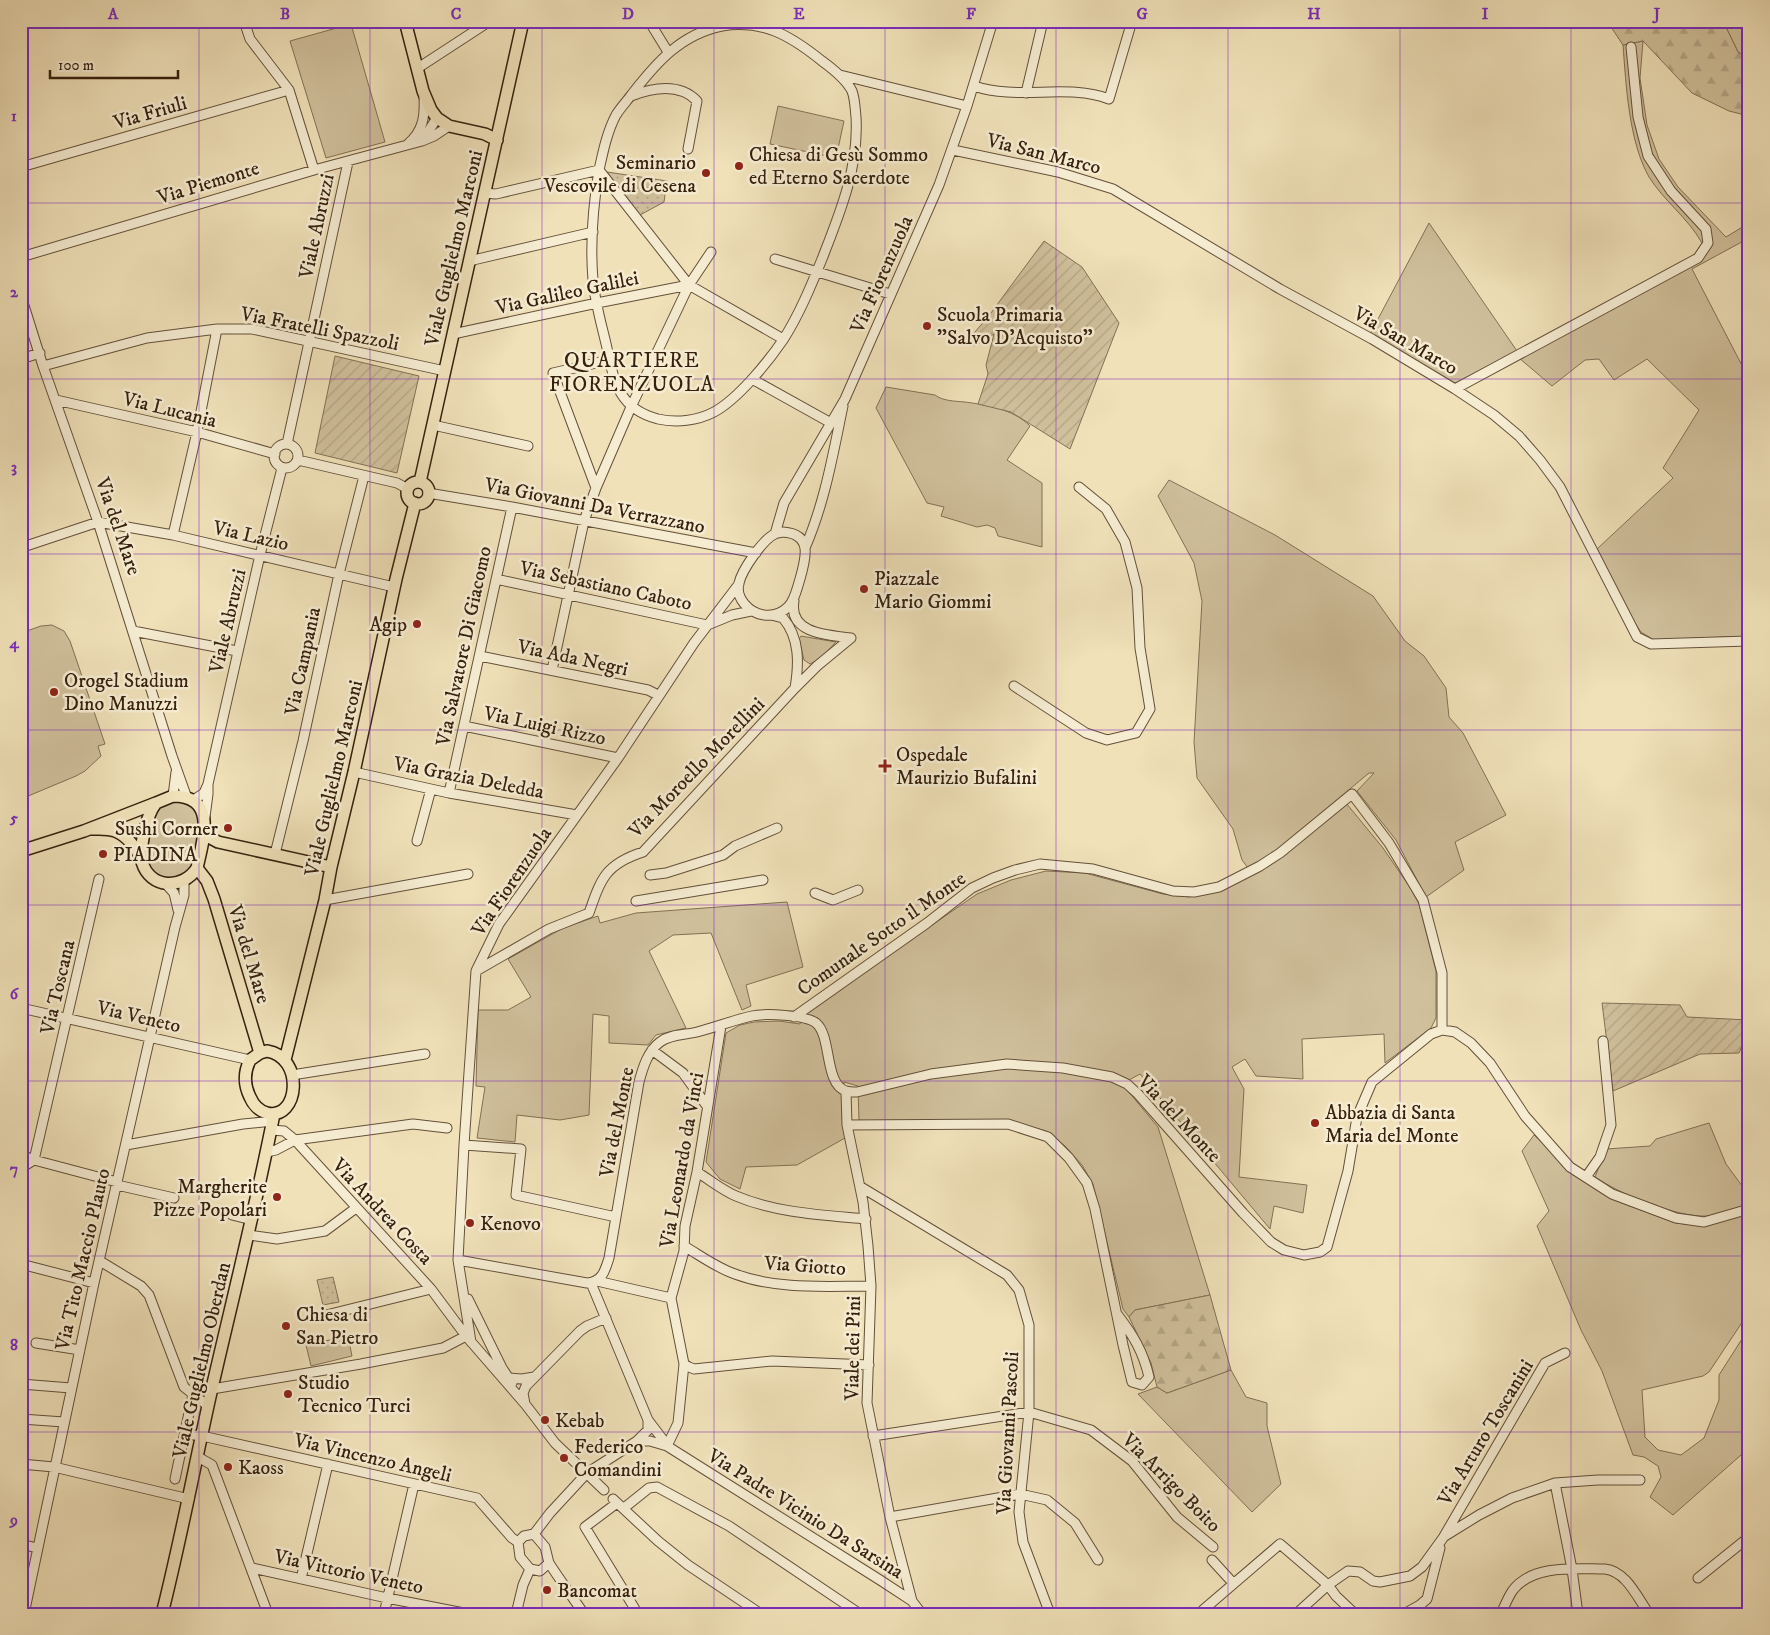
<svg xmlns="http://www.w3.org/2000/svg" width="1770" height="1635" font-family="'IM FELL DW Pica',serif">
<defs>
<pattern id="forest-firs" width="22" height="20" patternUnits="userSpaceOnUse" patternTransform="scale(1.25)"><rect width="22" height="20" fill="#d0c09c"/><path d="M5 1l3.5 6h-7zM16 11l3.5 6h-7z" fill="#b3a585"/></pattern>
<pattern id="park-dots" width="8" height="8" patternUnits="userSpaceOnUse" patternTransform="scale(1.25)"><rect width="8" height="8" fill="#d0c09c"/><path d="M2 2h.1M6 6h.1" fill="none" stroke="#b3a585" stroke-width="1.8" stroke-linecap="round"/></pattern>
<pattern id="garden-furrows" width="10" height="10" patternUnits="userSpaceOnUse" patternTransform="scale(1.25)"><rect width="10" height="10" fill="#d0c09c"/><path d="M-1 1l2-2M0 10L10 0M9 11l2-2" fill="none" stroke="#b3a585"/></pattern>
</defs>
<rect width="100%" height="100%" fill="#f0e1b9"/>
<filter id="stains"><feTurbulence type="fractalNoise" baseFrequency=".004" numOctaves="4"/><feColorMatrix values="0 0 0 0 .2 0 0 0 0 .09 0 0 0 0 .02 0 0 0 .5 -.17"/></filter>
<radialGradient id="worn" r=".72"><stop offset=".6" stop-color="#630" stop-opacity="0"/><stop offset="1" stop-color="#630" stop-opacity=".3"/></radialGradient>
<path fill="#d0c09c" stroke="#837055" d="M1723,21h26v38l-11,-7z
M351,24l34,118 -59,16 -36,-117z
M1643,41l-3,37 7,47 12,34 19,28 48,50 23,-14v15l-57,31 57,110v257l-95,4 -13,-8 -10,-14 -34,-69 76,-71 -10,-10 36,-58 -52,-51 -33,21 -15,-21 -14,1 -33,26 -33,-28 -2,-7 -62,32 -85,-49 59,-111 88,128 175,-93 10,-15c-14,-25 -38,-42 -53,-66 -20,-35 -23,-92 -26,-132z
M778,106l66,15 -8,37 -66,-14z
M886,387l49,8c8,6 19,6 30,7 22,3 48,7 65,24l-23,34 35,23v64l-44,-11 -3,-8 -8,-3 -10,2 -36,-11 3,-9 -17,-4 -51,-95z
M1169,480l106,55 98,61 32,45 19,15 22,32 3,29 14,16 43,82 -51,27 9,28 -38,27 -30,-57 -39,-49 17,-18h-5l-91,76 -30,19 -6,-8 -9,-31 -36,-51 -3,-36 8,-141 -8,-38 -36,-67z
M52,625l12,6 6,10 35,103 -7,2 3,10 -16,15 -9,5 -55,23v-166l20,-7z
M801,636l35,6 -15,16 -11,6 -6,-4 -5,-21z
M168,801h15l6,4 7,6 5,17 -8,39 -5,5 -12,6 -16,-1 -8,-5 -6,-15 9,-47z
M1346,803l37,45 26,38 10,18 17,67v47l-5,10 -46,35 -1,-29 -82,5 1,40 -47,-3 -11,-17 -13,8 12,22 -5,88 68,8 -4,28 -29,-7 -4,23 -130,-155 -11,6 -2,10 31,37 52,168 -75,15 -6,7 -6,-8 -30,-125 -11,-19 -17,-19 -19,-15 -38,-10 -149,1 -1,-36 -14,-4 -1,43 2,13 -48,27 -51,2 -6,22 -20,-10 -14,-17 20,-129 14,-8 14,-3 25,-1 21,3 3,-10 174,-120 34,-14 35,-9 39,2 78,21 26,3 24,-5 30,-12z
M787,902l16,65 -57,18 5,21 -9,4 -31,-77 -38,2 -24,16 37,77 -30,7 -8,10 -39,-2v-27l-16,-2 -4,101 -29,5 -43,-5 -2,27 -38,-4 8,-51 -9,-1 2,-76h30l23,-13 -23,-38 55,-31 35,-12 2,7 36,-10z
M1709,1123l17,41 22,30 -7,13c-12,5 -27,10 -41,9 -31,-2 -80,-22 -105,-39l11,-28 44,-3 6,-7z
M1534,1135l49,44 28,20 65,24 28,3 45,-12v98l-40,60 -6,4 -61,14 3,47 13,13 23,5 23,-17 15,-38v-25l30,-47v120l-76,67 -23,-18 11,-20 -3,-11 -14,-9 -11,-2 -31,-84 -21,-41 -44,-104 12,-15 -27,-60z
M348,1336l4,20 -41,10 -5,-21z
M1231,1370l15,27 21,6v23l14,58 -29,28 -114,-118 19,-7 10,6z"/>
<path fill="url(#forest-firs)" stroke="#837055" d="M1611,21h112l15,31 11,7v57l-20,-5 -37,-18 -49,-52 -20,4 -12,-18z
M1210,1295l21,75 -64,23 -10,-6 -6,-24 -22,-46 6,-7z"/>
<path fill="url(#park-dots)" stroke="#837055" d="M607,172l60,9 -3,21 -24,13z
M333,1277l6,25 -16,3 -6,-25z"/>
<path fill="url(#garden-furrows)" stroke="#837055" d="M1044,241l38,26 37,56 -49,126 -59,-37 -33,-8 10,-30 -2,-9 8,-31 -19,12 -8,-5 21,-24z
M335,356l84,20 -22,97 -82,-20z
M1602,1003l78,2 7,12 62,3v9l-10,24 -39,1 -87,37z"/>
<g fill="none" stroke-linecap="round" stroke-linejoin="round">
<defs>
<path id="minor" d="M244,21l6,18 39,51 25,80
M649,21l19,31
M418,68l72,-47
M840,75l127,31
M974,86c44,15 93,-3 135,13l23,-78
M1026,93l17,-72
M631,96c21,-8 48,-14 66,5l-9,48
M422,141l15,-23
M408,144c15,-13 17,-27 16,-47
M953,150l105,22 55,17 167,100 92,50 83,50 39,26 25,21 21,24 20,27 77,150 14,7 98,-3
M21,167l268,-77
M484,193l12,1 103,-24c-6,36 -9,74 -6,110 2,23 9,46 14,68 7,34 12,61 51,71 18,4 39,2 56,-7 24,-13 54,-50 69,-72 16,-25 28,-54 39,-81 18,-46 37,-92 34,-142 -1,-9 -1,-18 -4,-26 -6,-12 -19,-22 -30,-30 -31,-25 -59,-42 -100,-35 -41,8 -66,37 -90,68 -5,7 -11,13 -16,21 -9,17 -13,37 -17,55l90,115 94,54
M21,257l293,-87 108,-29 12,-5 15,-10
M775,259l115,35
M469,261l124,-29
M21,296l22,70 55,156 74,234 15,42
M453,334l144,-31 92,-18
M21,359l19,-6
M43,366l104,-28 70,-9h35l193,42
M752,379l79,44
M1455,389l243,-131 10,-15 -2,-14 -35,-38 -23,-35 -10,-39 -7,-70
M56,400l141,32 78,22
M433,425l95,21
M287,444l61,-282
M274 456a12 12 0 1 1 24 0a12 12 0 1 1-24 0Z
M298,460l99,23 11,6
M596,488l-43,-115 56,-13
M428,493l84,14 244,46
M783,532c30,2 23,26 17,47 -3,9 -5,21 -12,28 -6,6 -15,9 -24,8 -15,-2 -29,-17 -25,-32 3,-13 24,-44 36,-49 2,-1 5,-1 8,-2z
M775,534l9,-31 61,-104 94,-214 28,-79 26,-85
M21,535l5,11 72,-24 75,13 221,52
M173,535l24,-103 20,-103
M805,548c20,-46 28,-94 38,-142
M496,579l211,46
M794,601c-6,33 34,34 57,37
M771,615l12,3c17,20 16,46 12,70
M710,624l22,-9 19,-4
M133,631l104,20
M480,656l168,34 10,5
M552,670l32,-149 12,-33 35,-81 58,-122 22,-33
M1014,686l72,47 21,7 29,-7 14,-24 -10,-61 -3,-60 -12,-46 -19,-33 -27,-22
M464,726l154,32
M354,772l95,21 128,22
M449,793l63,-286
M173,796l3,-24
M192,801l12,-8 4,-9 52,-229 22,-87
M205,817l3,-23v-9
M417,841l14,-52
M275,854l28,-113 36,-167 25,-98
M650,875l16,-2 57,-18 12,-9 42,-18
M166,884l8,9 4,17
M815,893l18,7 25,-10
M325,900l143,-26
M636,901l127,-21
M476,971l73,-42 40,-16c12,-35 17,-49 54,-61l152,-164 22,-22 34,-28
M21,1008l229,52
M794,1017l133,-94 45,-35 21,-10 22,-8 25,-6 53,5 80,22 21,1 25,-5 41,-21 20,-13 72,-59 37,49 34,57 19,73v57
M721,1026l-24,146 -12,54 -1,25 -13,47 13,66 5,3 5,2 78,-8 97,4
M652,1050l31,23 24,33
M292,1075l133,-21
M846,1092l1,33 16,77 5,44 3,40 -4,117 23,114 22,84
M847,1125l161,-1 40,13 21,21 18,25 8,26 28,136 9,37 10,3 7,-8c-6,-26 -16,-42 -32,-63
M271,1130l13,1 11,9 136,149 35,47 59,68
M126,1145l117,-21 30,-3
M464,1145l57,4 -5,46 100,22
M267,1152l9,-2 19,-10 118,-16 34,4
M21,1155l13,5 83,22
M21,1168l13,-8 65,-281
M697,1172c13,8 25,18 39,24 40,17 87,19 130,23
M1586,1177l14,-20 11,-32 -8,-84
M117,1185l57,13
M861,1187l146,88 12,15 10,35v87l-10,100 4,30 27,72
M232,1215l20,5
M249,1235l28,4 48,-8 31,-23
M684,1246c17,10 33,22 51,28 43,16 91,12 136,12
M458,1260l129,23c15,-1 18,-12 22,-25l30,-176c4,-15 9,-31 21,-40 11,-8 25,-7 37,-10 19,-5 37,-12 55,-16 13,-3 54,-1 64,7 16,13 8,61 30,68 3,1 8,1 11,1l74,-18 76,-10 56,4 49,9 15,7 11,10 105,119 28,29 13,8 20,5 16,-3 7,-5 21,-76 9,-54 15,-35 59,-48 11,-4 7,1 6,1 16,11 19,20 35,53 45,51 42,27 64,24 28,4 45,-13
M100,1261l41,25 8,9 35,92 24,19
M21,1264l73,19
M597,1281l74,17
M591,1283l57,137 19,25
M468,1299l34,69 10,15
M318,1317l113,-28
M471,1342l-13,-82 6,-115 12,-174 23,-47 119,-166 76,-115 45,-59
M36,1343l44,7
M508,1378l14,1 12,-2
M21,1384l50,4
M212,1389l149,-25 82,-16 23,-12
M522,1400l33,43 49,47
M525,1404l-2,-11 3,-7 54,-55 7,-5 19,-8
M21,1419l43,3
M186,1434l16,2 275,62 35,40 6,4
M873,1436l156,-24 62,18 41,31 45,56 36,30
M637,1441l11,-11v-10
M667,1446l11,-23 6,-59
M198,1457l14,8 56,149
M21,1464l33,3 135,32
M175,1479l18,-85
M1555,1483l17,86 6,45
M613,1499l45,42 30,24 73,49
M617,1503l-32,24 53,87
M624,1508l25,-20 8,-1 72,39 131,88
M890,1517l130,-23 27,6 28,23 23,37
M534,1534l16,-21 37,-40 50,-32h13l17,5 213,134 32,21 10,13
M534,1534l11,13 4,16 8,12 27,39
M1445,1536l34,-21 33,-17 43,-15 43,-3h42
M518,1542l2,15 10,12
M518,1542l6,-6 10,-2
M21,1544l16,4
M1212,1560l21,23
M252,1568l135,30 82,16
M530,1569l10,2 9,-8
M1698,1578l51,-41
M301,1579l27,-115
M24,1614l70,-331 81,-356 9,-32v-14
M384,1614l30,-130
M516,1614l7,-29 7,-16
M1202,1614l1,-4 77,-66 48,41 8,11 19,18
M1296,1614l32,-29 20,-14 12,1 13,9 7,1 30,-6 12,-9 21,-29 102,-175 20,-10
M1404,1614l16,-9 7,-6 13,-51
M1501,1614c4,-9 7,-17 12,-24 20,-26 63,-21 92,-21 21,2 32,28 44,45"/>
<path id="major" d="M405,21l18,70 8,19 6,8 12,8 36,8 12,6
M420,482l103,-461
M407 493a11 11 0 1 1 22 0a11 11 0 1 1-22 0Z
M173,796c45,0 30,45 24,72 -14,22 -47,21 -55,-6 -3,-13 4,-41 10,-53l4,-6z
M91,829c7,0 17,-1 24,2 11,4 22,17 26,28
M205,835l13,7 113,25
M21,851l63,-20 72,-28
M197,868l10,13 7,18 46,154
M267,1051c38,6 32,70 0,62 -8,-2 -14,-9 -17,-16 -6,-12 -6,-25 0,-37l10,-7z
M285,1060l40,-160 6,-33 23,-95 42,-193 19,-76
M162,1614c19,-75 33,-151 50,-226 21,-91 44,-182 62,-274"/>
</defs>
<use href="#minor" stroke="#645039" stroke-width="11"/>
<use href="#major" stroke="#36200e" stroke-width="14"/>
<use href="#minor" stroke="#f5ecd2" stroke-width="9"/>
<use href="#major" stroke="#f0e1b9" stroke-width="11"/>
</g>
<path fill="none" stroke="#7b2cbf" stroke-width="1" stroke-opacity="0.55" d="M199,21v1593M370,21v1593M542,21v1593M714,21v1593M885,21v1593M1056,21v1593M1228,21v1593M1400,21v1593M1571,21v1593M21,203h1728M21,379h1728M21,554h1728M21,730h1728M21,905h1728M21,1081h1728M21,1256h1728M21,1432h1728"/>
<g fill="#8f2418" stroke="#f5ecd2" stroke-width="2">
<circle cx="739" cy="166" r="5"/>
<circle cx="706" cy="173" r="5"/>
<circle cx="927" cy="326" r="5"/>
<circle cx="864" cy="589" r="5"/>
<circle cx="417" cy="624" r="5"/>
<circle cx="54" cy="692" r="5"/>
<path d="M882.5 758.5h5v5h5v5h-5v5h-5v-5h-5v-5h5z"/>
<circle cx="228" cy="828" r="5"/>
<circle cx="103" cy="854" r="5"/>
<circle cx="1315" cy="1123" r="5"/>
<circle cx="277" cy="1197" r="5"/>
<circle cx="470" cy="1223" r="5"/>
<circle cx="286" cy="1326" r="5"/>
<circle cx="288" cy="1394" r="5"/>
<circle cx="545" cy="1420" r="5"/>
<circle cx="564" cy="1458" r="5"/>
<circle cx="228" cy="1467" r="5"/>
<circle cx="547" cy="1590" r="5"/>
</g>
<g text-anchor="middle" stroke-width="5" stroke-linejoin="round" paint-order="stroke">
<g font-size="20" fill="#36200e" stroke="#f5ecd2">
<text transform="translate(150 112) rotate(-16)" y="7">Via Friuli</text>
<text transform="translate(1044 153) rotate(14)" y="7">Via San Marco</text>
<text transform="translate(208 182) rotate(-17)" y="7">Via Piemonte</text>
<text transform="translate(316 226) rotate(-78)" y="7">Viale Abruzzi</text>
<text transform="translate(453 248) rotate(-77)" y="7">Viale Guglielmo Marconi</text>
<text transform="translate(881 274) rotate(-66)" y="7">Via Fiorenzuola</text>
<text transform="translate(567 292) rotate(-12)" y="7">Via Galileo Galilei</text>
<text transform="translate(320 328) rotate(11)" y="7">Via Fratelli Spazzoli</text>
<text transform="translate(1406 340) rotate(30)" y="7">Via San Marco</text>
<text transform="translate(170 409) rotate(14)" y="7">Via Lucania</text>
<text transform="translate(595 505) rotate(11)" y="7">Via Giovanni Da Verrazzano</text>
<text transform="translate(119 526) rotate(71)" y="7">Via del Mare</text>
<text transform="translate(251 535) rotate(13)" y="7">Via Lazio</text>
<text transform="translate(606 585) rotate(12)" y="7">Via Sebastiano Caboto</text>
<text transform="translate(227 621) rotate(-77)" y="7">Viale Abruzzi</text>
<text transform="translate(463 646) rotate(-78)" y="7">Via Salvatore Di Giacomo</text>
<text transform="translate(573 657) rotate(12)" y="7">Via Ada Negri</text>
<text transform="translate(302 661) rotate(-78)" y="7">Via Campania</text>
<text transform="translate(545 725) rotate(12)" y="7">Via Luigi Rizzo</text>
<text transform="translate(696 767) rotate(-46)" y="7">Via Moroello Morellini</text>
<text transform="translate(469 777) rotate(11)" y="7">Via Grazia Deledda</text>
<text transform="translate(333 778) rotate(-77)" y="7">Viale Guglielmo Marconi</text>
<text transform="translate(511 881) rotate(-56)" y="7">Via Fiorenzuola</text>
<text transform="translate(881 933) rotate(-35)" y="7">Comunale Sotto il Monte</text>
<text transform="translate(250 954) rotate(73)" y="7">Via del Mare</text>
<text transform="translate(57 987) rotate(-77)" y="7">Via Toscana</text>
<text transform="translate(139 1016) rotate(13)" y="7">Via Veneto</text>
<text transform="translate(1180 1118) rotate(47)" y="7">Via del Monte</text>
<text transform="translate(616 1122) rotate(-79)" y="7">Via del Monte</text>
<text transform="translate(681 1160) rotate(-80)" y="7">Via Leonardo da Vinci</text>
<text transform="translate(383 1211) rotate(47)" y="7">Via Andrea Costa</text>
<text transform="translate(82 1259) rotate(-77)" y="7">Via Tito Maccio Plauto</text>
<text transform="translate(805 1265) rotate(4)" y="7">Via Giotto</text>
<text transform="translate(852 1348) rotate(-89)" y="7">Viale dei Pini</text>
<text transform="translate(201 1360) rotate(-77)" y="7">Viale Guglielmo Oberdan</text>
<text transform="translate(1485 1432) rotate(-59)" y="7">Via Arturo Toscanini</text>
<text transform="translate(1007 1433) rotate(-87)" y="7">Via Giovanni Pascoli</text>
<text transform="translate(373 1457) rotate(13)" y="7">Via Vincenzo Angeli</text>
<text transform="translate(1172 1482) rotate(45)" y="7">Via Arrigo Boito</text>
<text transform="translate(806 1513) rotate(32)" y="7">Via Padre Vicinio Da Sarsina</text>
<text transform="translate(349 1571) rotate(12)" y="7">Via Vittorio Veneto</text>
</g>
<g font-size="20" fill="#36200e" stroke="#f5ecd2" text-anchor="start">
<text x="749" y="161">Chiesa di Gesù Sommo<tspan x="749" dy="23">ed Eterno Sacerdote</tspan></text>
<text x="696" y="169" text-anchor="end">Seminario<tspan x="696" dy="23">Vescovile di Cesena</tspan></text>
<text x="937" y="321">Scuola Primaria<tspan x="937" dy="23">"Salvo D'Acquisto"</tspan></text>
<text x="874" y="585">Piazzale<tspan x="874" dy="23">Mario Giommi</tspan></text>
<text x="407" y="631" text-anchor="end">Agip</text>
<text x="64" y="687">Orogel Stadium<tspan x="64" dy="23">Dino Manuzzi</tspan></text>
<text x="896" y="761">Ospedale<tspan x="896" dy="23">Maurizio Bufalini</tspan></text>
<text x="218" y="835" text-anchor="end">Sushi Corner</text>
<text x="113" y="861">PIADINA</text>
<text x="1325" y="1119">Abbazia di Santa<tspan x="1325" dy="23">Maria del Monte</tspan></text>
<text x="267" y="1193" text-anchor="end">Margherite<tspan x="267" dy="23">Pizze Popolari</tspan></text>
<text x="480" y="1230">Kenovo</text>
<text x="296" y="1321">Chiesa di<tspan x="296" dy="23">San Pietro</tspan></text>
<text x="298" y="1389">Studio<tspan x="298" dy="23">Tecnico Turci</tspan></text>
<text x="555" y="1427">Kebab</text>
<text x="574" y="1453">Federico<tspan x="574" dy="23">Comandini</tspan></text>
<text x="238" y="1474">Kaoss</text>
<text x="557" y="1597">Bancomat</text>
</g>
<g font-size="21" letter-spacing="1" fill="#36200e" stroke="#f5ecd2">
<text x="632" y="367">QUARTIERE<tspan x="632" dy="24">FIORENZUOLA</tspan></text>
</g>
</g>
<rect width="1770" height="1635" fill="none" stroke="#f0e1b9" stroke-width="55"/>
<path d="M50 70v8h128v-8" fill="none" stroke="#36200e" stroke-width="2.5"/>
<text x="58" y="70" font-size="15" fill="#36200e" stroke="#f5ecd2" stroke-width="4" paint-order="stroke">100 m</text>
<rect x="28" y="28" width="1714" height="1580" fill="none" stroke="#7b2cbf" stroke-width="2"/>
<g font-size="16" text-anchor="middle" font-weight="bold" fill="#7b2cbf">
<text x="113" y="19">A</text>
<text x="285" y="19">B</text>
<text x="456" y="19">C</text>
<text x="628" y="19">D</text>
<text x="799" y="19">E</text>
<text x="971" y="19">F</text>
<text x="1142" y="19">G</text>
<text x="1314" y="19">H</text>
<text x="1485" y="19">I</text>
<text x="1657" y="19">J</text>
<text x="14" y="121">1</text>
<text x="14" y="297">2</text>
<text x="14" y="472">3</text>
<text x="14" y="648">4</text>
<text x="14" y="823">5</text>
<text x="14" y="999">6</text>
<text x="14" y="1174">7</text>
<text x="14" y="1350">8</text>
<text x="14" y="1525">9</text>
</g>
<rect width="100%" height="100%" filter="url(#stains)"/>
<rect width="100%" height="100%" fill="url(#worn)"/>
</svg>
